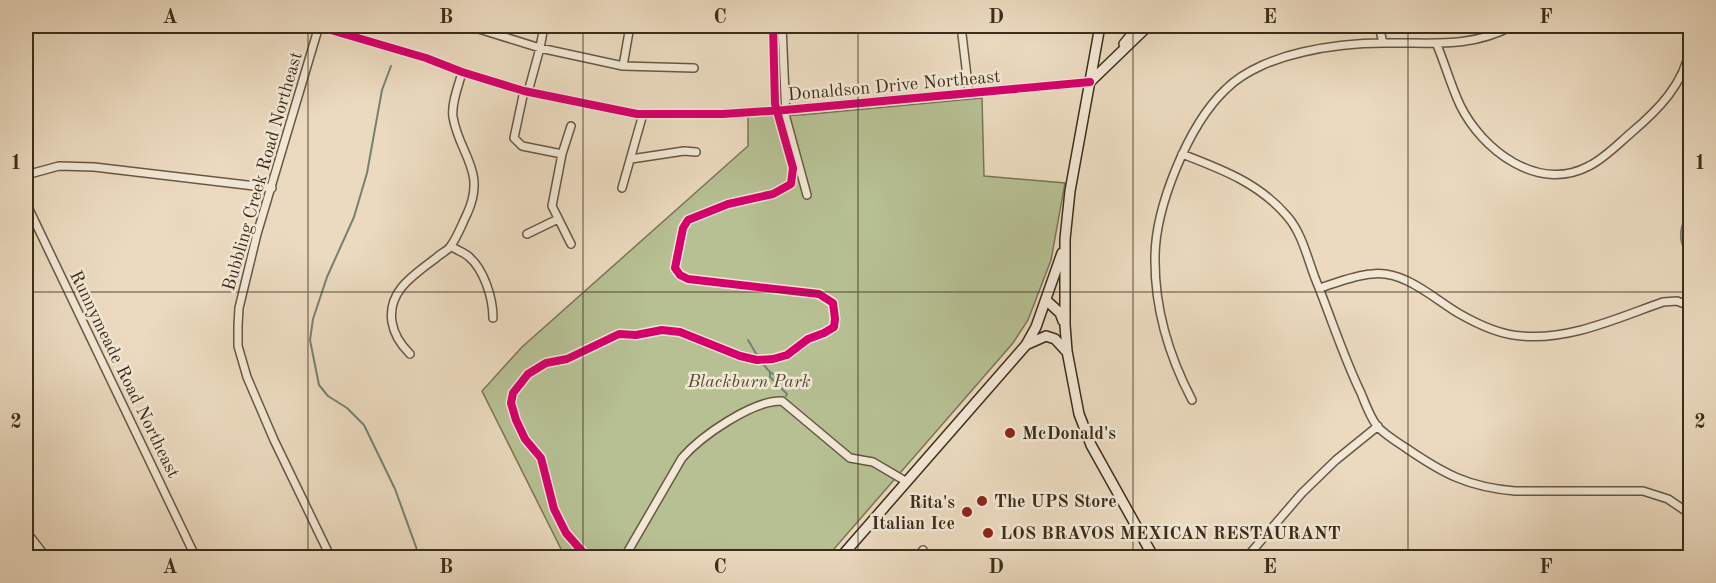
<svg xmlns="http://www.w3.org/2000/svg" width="1716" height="583" font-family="'Old Standard TT',serif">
<defs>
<pattern id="water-waves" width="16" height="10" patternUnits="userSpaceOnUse" patternTransform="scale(1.5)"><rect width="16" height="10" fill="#98bbaf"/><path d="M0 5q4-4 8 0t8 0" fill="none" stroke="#7d988e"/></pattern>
</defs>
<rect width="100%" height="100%" fill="#ebdabf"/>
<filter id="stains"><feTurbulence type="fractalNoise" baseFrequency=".00333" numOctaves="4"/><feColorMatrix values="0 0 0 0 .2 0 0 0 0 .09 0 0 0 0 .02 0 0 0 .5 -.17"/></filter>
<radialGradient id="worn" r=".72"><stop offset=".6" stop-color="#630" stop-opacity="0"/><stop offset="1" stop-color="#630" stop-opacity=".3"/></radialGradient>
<path fill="#b6c093" stroke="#787656" stroke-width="1.5" d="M982,98l2,78 81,7 -14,77 -23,60 -15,23 -186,214h-262l-83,-166 40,-44 226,-201v-30l53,-1z"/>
<path fill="url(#water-waves)" stroke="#728273" stroke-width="1.5" d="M1690,212v45c-13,-13 -12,-32 0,-45z"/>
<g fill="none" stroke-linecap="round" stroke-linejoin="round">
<path stroke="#728273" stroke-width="2" d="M402,32l1,-6
M391,66l-9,24 -15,83 -13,44 -27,60 -14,42 -3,21 9,45 9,11 19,12 17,17 31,64 25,69
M748,340l13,22 9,10v5l17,17 -1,2
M770,372l6,4"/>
<defs>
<path id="minor" d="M317,26l109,32 36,14 62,19 113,23h86l62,-4 305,-28
M319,26l-62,208 -18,74 -1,18v20l9,31 27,63 57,118
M469,26l71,22 83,18 71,2
M782,26l4,92 21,77
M961,26l8,67
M1379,26l4,17
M1437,45c8,19 14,41 23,60 22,45 78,88 129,61 16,-8 29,-22 43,-34 26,-22 52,-48 58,-84
M623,66l7,-40
M524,91l-10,47 8,8 40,8 -10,52 19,38
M528,92l12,-44 4,-22
M562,154l9,-28
M1182,154c39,15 77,29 105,62 15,17 20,41 28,62 16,39 28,78 46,115 4,10 9,24 16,33 7,8 20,16 29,22 38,26 62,39 109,43h128l25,8 22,15
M631,159l53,-8 12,1
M26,175l33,-9 35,1 178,21
M622,188l21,-74
M26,203l170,355
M527,234l31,-15
M451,246c5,4 12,6 17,10 16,13 25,42 25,62
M1320,288c16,-5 35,-13 52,-14 32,-4 61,24 86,39 19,11 42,22 64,23 49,4 95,-18 141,-34l14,-1 13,5
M410,354c-9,-9 -16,-19 -18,-32 -5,-31 22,-47 44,-64 4,-4 11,-7 14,-11 7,-9 12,-23 17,-33 20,-43 -8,-60 -14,-97 -2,-14 6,-32 9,-45
M1192,400c-22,-42 -37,-90 -37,-139 -1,-52 33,-136 71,-172 19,-19 50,-31 77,-37 26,-6 54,-9 81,-9 46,-1 85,6 128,-17
M624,558l58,-100c19,-22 71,-58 100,-57l68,57 23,4 34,20
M916,558l7,-8
M1246,558l56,-65 34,-33 42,-34"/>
<path id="tertiary" d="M26,532l20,26"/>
<path id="secondary" d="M1100,26l-30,165 -5,48v86l2,26 12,63 12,31 63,113
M1124,44l15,-18
M1090,82l58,-56
M1046,300l14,13 3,8
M1028,344l18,-8 9,3 11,12
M840,558l186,-213 10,-18 26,-74"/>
</defs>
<use href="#minor" stroke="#665843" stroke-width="10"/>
<use href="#tertiary" stroke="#665843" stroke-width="11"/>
<use href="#secondary" stroke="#3a2d1a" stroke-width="12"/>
<use href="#minor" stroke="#f2e7d5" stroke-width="7"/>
<use href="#tertiary" stroke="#f2e7d5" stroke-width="8"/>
<use href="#secondary" stroke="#f2e7d5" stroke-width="9"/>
<defs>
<path id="cycleway" d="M317,26l109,32 36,14 62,19 113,23h86l62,-4 305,-28
M588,558l-22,-25 -12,-24 -13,-51 -16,-19 -9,-19 -5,-17 2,-10 15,-19 18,-11 21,-4 52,-25 17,1 26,-5 18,2 60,24 17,4 16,-1 14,-4 21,-16 16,-6 10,-6 1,-8 -2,-16 -14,-9 -131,-15 -8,-4 -5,-7 8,-40 5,-8 40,-16 45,-10 18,-10 2,-16 -18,-64 -2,-78"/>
</defs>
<use href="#cycleway" stroke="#f2e7d5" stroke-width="11"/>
<use href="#cycleway" stroke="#d6006c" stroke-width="8"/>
</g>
<path fill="none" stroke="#3a2d1a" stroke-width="1.5" stroke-opacity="0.55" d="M308,26v532M583,26v532M858,26v532M1133,26v532M1408,26v532M26,292h1664"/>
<g fill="#8f2418" stroke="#f2e7d5" stroke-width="2">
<circle cx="1010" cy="433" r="6"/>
<circle cx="982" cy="501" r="6"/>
<circle cx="967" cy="512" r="6"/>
<circle cx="988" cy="533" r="6"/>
</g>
<g text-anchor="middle" stroke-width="5" stroke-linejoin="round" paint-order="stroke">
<g font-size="18" fill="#3a2d1a" stroke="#f2e7d5">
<text transform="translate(894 85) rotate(-5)" y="6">Donaldson Drive Northeast</text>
<text transform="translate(262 171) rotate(-74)" y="6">Bubbling Creek Road Northeast</text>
<text transform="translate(125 374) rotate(64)" y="6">Runnymeade Road Northeast</text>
</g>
<g font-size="18" font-style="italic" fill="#534a32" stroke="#f2e7d5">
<text x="749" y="387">Blackburn Park</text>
</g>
<g font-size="18" font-weight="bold" fill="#3a2d1a" stroke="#f2e7d5" text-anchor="start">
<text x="1022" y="439">McDonald's</text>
<text x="994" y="507">The UPS Store</text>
<text x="955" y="508" text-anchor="end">Rita's<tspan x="955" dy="21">Italian Ice</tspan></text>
<text x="1000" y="539">LOS BRAVOS MEXICAN RESTAURANT</text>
</g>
</g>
<rect width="1716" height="583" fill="none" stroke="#ebdabf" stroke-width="66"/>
<rect x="33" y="33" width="1650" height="517" fill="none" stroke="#3a2d1a" stroke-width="2"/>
<g font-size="20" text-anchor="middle" font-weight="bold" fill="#3a2d1a">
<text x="170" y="23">A</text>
<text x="446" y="23">B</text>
<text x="720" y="23">C</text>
<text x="996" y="23">D</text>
<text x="1270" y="23">E</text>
<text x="1546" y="23">F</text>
<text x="16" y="169">1</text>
<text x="1700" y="169">1</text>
<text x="16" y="428">2</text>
<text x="1700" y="428">2</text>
<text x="170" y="573">A</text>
<text x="446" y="573">B</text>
<text x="720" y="573">C</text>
<text x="996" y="573">D</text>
<text x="1270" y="573">E</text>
<text x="1546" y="573">F</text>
</g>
<rect width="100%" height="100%" filter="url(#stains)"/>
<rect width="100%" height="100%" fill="url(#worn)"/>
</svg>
